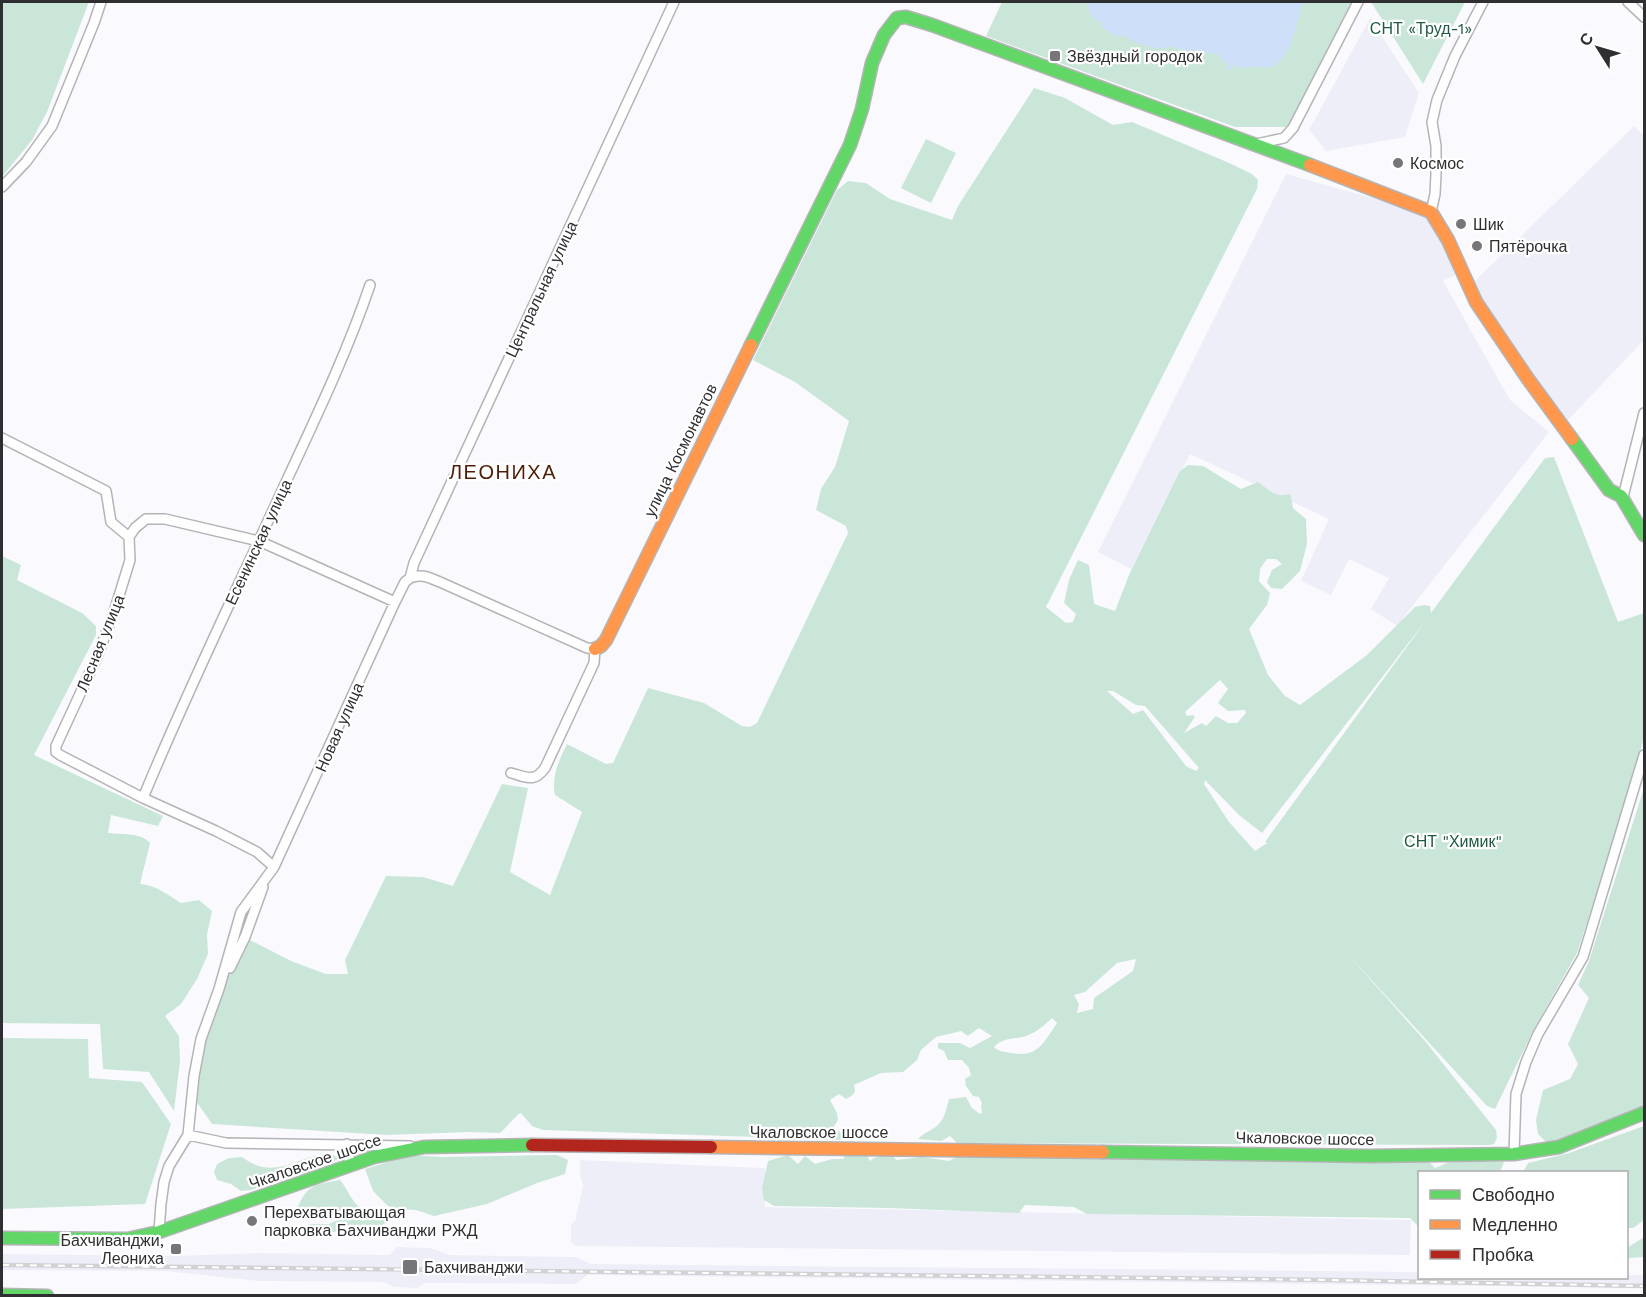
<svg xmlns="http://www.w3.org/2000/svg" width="1646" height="1297" font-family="'Work Sans',sans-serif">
<rect width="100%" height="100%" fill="#fafafe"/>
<path fill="#eeeef8" d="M1370,18l49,75 -14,44 -79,14 -17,-21z
M1634,126l10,10v204l-78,82 -86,-123 -7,-16z
M1286,174l119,33 16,6 13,11 23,50 -14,7 67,119 39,32 -152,194 -26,-17 18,-31 -40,-19 -18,36 -30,-14 28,-62 -139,-65 -57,116 -35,-18z
M580,1160l185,8v39l646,13 -1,35 -834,-9 -5,-3v-18l4,-4 8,-35 -3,-11z
M397,1247l33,1 20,7 126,2 15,7 828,8 1,6h206l1,-3h17v13l-1056,-13 -12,9 -150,-1 -9,5 -23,-1 -11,-5 -124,-1 -94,-10 -163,-1v-16l172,2 87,-3 129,2z"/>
<path fill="#cae6d9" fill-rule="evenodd" d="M2,2h87l-42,110 -15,28 -30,37z
M1002,2h350l-64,125h-53l-249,-91z
M1371,2h94l-42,82z
M1034,88l31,10 48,27 19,-3 95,40 25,12 6,6 -1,9 -211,418 20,16 7,-1 3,-8 -12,-11 5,-23 9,-20 11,5 5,39 21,7 14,-36 51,-104 8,-6 15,1 38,23 17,-7c11,8 18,16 31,12l2,2 2,12 13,11 1,25 -7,27 -18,18 -11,-1 -4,-6 5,-12 10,-6 -6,-5h-9l-7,10 -1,12 11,12 -3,12 -18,24 19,46 17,21 15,9 67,-50 48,-48 9,-2 6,1 1,7 114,-155 9,-1 64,165 26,-9v124l-11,43 -56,173 -43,76 -39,80 -8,-3 -142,-155 80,90 71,89 1,8 -3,6 -5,1 -532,-2 -7,-7 -9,5 -23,-2c5,-5 8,-6 13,-9 14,-8 14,-17 18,-31l17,-2 6,11 8,6 2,-1 -1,-7 1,-3 -3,-6 -6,-1 -7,-10 -1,-7 6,-4 -2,-7 -7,-8h-14l-4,-9 -6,-3v-5h22l10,5 22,-12 -13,-8 -11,8 -7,-5 -25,6 -15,13 -4,10 -14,12 -22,1 -27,12c3,8 -1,10 -8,14l-7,-5 -9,6 7,13 1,7 -5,8 10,6v6l-300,-10 -11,-4 -11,-13c-4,1 -15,15 -21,20l-30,-1 -83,3 -175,-11 -16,-23 8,-60 23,-62 21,-40 43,22 35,13h22l-3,-14 41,-84 37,1 30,9 49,-102 26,4 -18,84 40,23 32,-83 -27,-17c-4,-18 4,-35 12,-51l39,20 7,-1 35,-75 56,15 38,23 8,1 7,-4 91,-190 -2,-7 -30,-16 5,-21 14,-22 14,-46 -54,-39 -42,-22 84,-170 11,-9 18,2 24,16 62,21 6,-14zM1427,619l-162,223 2,1 -12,8 -26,-29 -25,-38 1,-4 34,35 23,18zM1220,680l8,9 -10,14 10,8 17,-1 1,3 -9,10h-9l-12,-7 -10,10 -4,-3 -18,10 11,-16 -2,-2 -6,1 -2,-4zM1107,691h6l23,14 9,1 54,62 -3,3 -10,-5 -43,-56 -10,4zM1136,959l-3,12 -39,27 -1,11 -16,4 2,-9 -5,-9 11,-3 32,-29zM1052,1018l5,5c-13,19 -19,35 -45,30 -7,-1 -13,-1 -18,-6 9,-9 16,-7 28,-10 11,-2 22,-11 30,-19z
M926,139l30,14 -25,50 -30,-15z
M2,556l19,9 -4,15 65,33 14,13v9l-62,120 129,61 -5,10 -47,-11 -3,18c13,2 33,-1 42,10l-10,41c16,1 28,11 41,19l18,-3 13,11 -5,24 1,19 -11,25 -16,25 -16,12 14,20 1,25 -6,50 -25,-39 -46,-3 -3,-45 -98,-1z
M1644,788v318l-87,36h-11l-8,-8 -2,-14 7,-30 27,-11 8,-15 -10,-20 21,-46 -11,-13 11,-24z
M2,1038l86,1 1,39 53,4 29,42 -26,80 -143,5z
M1644,1126v94l-11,8h-6l-1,-56h-103l5,-9 41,-10z
M847,1153h19l4,8 4,-3 17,-5 5,7 26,-3 27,4 13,-7 466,7 7,7 17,-7 52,1 -4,10h-80l-1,55 -9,-9 -323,-4 -13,-7 -49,-2 -6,8 -131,-5 -114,-2 -10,-6 -2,-12 6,-27 20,-6 10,9 7,-8 10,8 17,-5h11z
M323,1154h9l6,5 -17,9 -70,22 -10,1 -10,-7 -14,-4 -3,-8 3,-8 12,-6 13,-1c30,23 50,3 81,-3z
M410,1155l32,2 115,-2 11,5 -3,14 -28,9 -50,21 -53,12 -18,-6 -18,-1 -10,-3 -15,-15 -8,-22z
M340,1180c6,7 10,17 16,24 9,9 23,13 35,16l-20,11 -72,2 11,-9h19l10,-5 -4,-5 -13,-7 -19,7 -6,-5c11,-26 18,-24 43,-29z
M1644,1237v20l-17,1v-10z"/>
<path fill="#cedffa" d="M1086,2h217c-6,17 -11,58 -32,65 -6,1 -12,0 -19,0 -6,0 -11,2 -17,-2l-5,5 -3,-2 2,-4 -7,-4 -5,-6 -24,-4 -3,1 -7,-2h-6l-3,-3 -15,3 -22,-6 -12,-7h-9l-14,-9 -1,-5 -9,-5z"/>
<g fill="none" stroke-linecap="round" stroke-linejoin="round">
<defs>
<path id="street" d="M1628,2l16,15
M1256,144l28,-6 9,-10 65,-126
M2,187l24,-25 26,-36 42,-103 7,-21
M1431,212l4,-18 1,-20v-28l-4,-24 5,-22 18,-44 28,-54
M2,438l104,53 5,31 18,15
M1621,496l3,-3 20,-80
M129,537l1,23 -16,52 -17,45 -41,89v6l4,3 83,43 73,33 41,21 17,15
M129,537l6,-9 11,-9h19l94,22 136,61
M410,578l4,-15 260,-561
M410,578c11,-5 20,0 30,4l147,66 8,1 -1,14 -49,105c-11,15 -18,9 -34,5
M143,798c44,-107 95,-211 143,-316 30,-65 61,-129 84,-197
M230,968l15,-31 18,-50
M188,1135l38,8 184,3
M347,1144l3,20
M1514,1154l2,-60 10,-32 12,-28 45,-77 61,-202
M159,1232l2,-28 3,-22 5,-16 19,-31 6,-59 7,-37 18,-50 22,-77 33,-45 121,-265 10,-20 5,-4"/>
<path id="fast" d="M751,345l99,-200 12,-36 10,-46 12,-28 13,-17 9,-1 26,8 378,140
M1572,439l37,51 12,6 23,39
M1103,1152l267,4 144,-2 45,-7 85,-34
M2,1238l125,1 32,-7 215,-75 50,-10 108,-2
M2,1295l45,1"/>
<path id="slow" d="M1310,165l121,47 17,28 28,62 52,77 44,60
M595,649l6,-3 5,-6 145,-295
M711,1147l392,5"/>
<path id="jam" d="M532,1145l179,2"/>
</defs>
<use href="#street" stroke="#b4b4b7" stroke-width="12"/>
<use href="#fast" stroke="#b4b4b7" stroke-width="15"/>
<use href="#slow" stroke="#b4b4b7" stroke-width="15"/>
<use href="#jam" stroke="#b4b4b7" stroke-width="15"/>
<use href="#street" stroke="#fefeff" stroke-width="9"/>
<use href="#fast" stroke="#63d668" stroke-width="12"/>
<use href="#slow" stroke="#ff974d" stroke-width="12"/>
<use href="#jam" stroke="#b3261e" stroke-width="12"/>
<defs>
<path id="rail" d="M2,1265l1328,15 314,6"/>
</defs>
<use href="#rail" stroke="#d2d2d4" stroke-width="4.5"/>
<use href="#rail" stroke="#fff" stroke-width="2" stroke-dasharray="7" stroke-linecap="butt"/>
</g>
<g fill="#767679" stroke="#fff" stroke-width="2">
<rect x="1049" y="50" width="12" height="12" rx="3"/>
<circle cx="1398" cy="163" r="6"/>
<circle cx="1461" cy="224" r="6"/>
<circle cx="1477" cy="246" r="6"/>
<circle cx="252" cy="1221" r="6"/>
<rect x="170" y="1243" width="12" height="12" rx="3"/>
<rect x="402" y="1259" width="16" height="16" rx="3"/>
</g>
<g text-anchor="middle" stroke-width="4.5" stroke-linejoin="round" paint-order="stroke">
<g font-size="16" fill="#1f5b42" stroke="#fff">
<text x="1421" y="34">СНТ «Труд-1»</text>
<text x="1453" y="847">СНТ "Химик"</text>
</g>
<g font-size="16" fill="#2f2f32" stroke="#fff" text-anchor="start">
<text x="1067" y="62">Звёздный городок</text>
<text x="1410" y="169">Космос</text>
<text x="1473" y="230">Шик</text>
<text x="1489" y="252">Пятёрочка</text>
<text x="264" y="1218">Перехватывающая<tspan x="264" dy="18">парковка Бахчиванджи РЖД</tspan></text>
<text x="164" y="1246" text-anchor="end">Бахчиванджи,<tspan x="164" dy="18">Леониха</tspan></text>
<text x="424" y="1273">Бахчиванджи</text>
</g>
<g font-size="16" fill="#2f2f32" stroke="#fff">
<text transform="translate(541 289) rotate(-65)" y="6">Центральная улица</text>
<text transform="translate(680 450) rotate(-64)" y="6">улица Космонавтов</text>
<text transform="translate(258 542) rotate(-65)" y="6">Есенинская улица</text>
<text transform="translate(100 643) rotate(-68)" y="6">Лесная улица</text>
<text transform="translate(339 727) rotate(-66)" y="6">Новая улица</text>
<text x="819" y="1138">Чкаловское шоссе</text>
<text transform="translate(1305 1138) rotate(1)" y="6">Чкаловское шоссе</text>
<text transform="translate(315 1161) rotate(-19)" y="6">Чкаловское шоссе</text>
</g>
<g font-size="20" letter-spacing="1.5" fill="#4f1e08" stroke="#fff">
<text x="503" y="479">ЛЕОНИХА</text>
</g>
</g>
<rect width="1646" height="1297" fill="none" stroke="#2f2f32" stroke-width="6"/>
<rect x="1418" y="1171" width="210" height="108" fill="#ffffff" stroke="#acacad" stroke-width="1.5"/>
<rect x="1430" y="1190" width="30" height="9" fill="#63d668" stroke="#acacad" stroke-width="1.5"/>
<text x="1472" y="1201" font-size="18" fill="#2f2f32">Свободно</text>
<rect x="1430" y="1220" width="30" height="9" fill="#ff974d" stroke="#acacad" stroke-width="1.5"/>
<text x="1472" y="1231" font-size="18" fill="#2f2f32">Медленно</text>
<rect x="1430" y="1250" width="30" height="9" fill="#b3261e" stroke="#acacad" stroke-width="1.5"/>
<text x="1472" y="1261" font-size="18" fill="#2f2f32">Пробка</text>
<g transform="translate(1598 48) rotate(307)" stroke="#ffffff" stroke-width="4.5" paint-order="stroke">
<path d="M0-4.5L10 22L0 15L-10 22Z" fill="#2f2f32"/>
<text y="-9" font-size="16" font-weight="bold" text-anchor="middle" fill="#2f2f32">С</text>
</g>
</svg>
